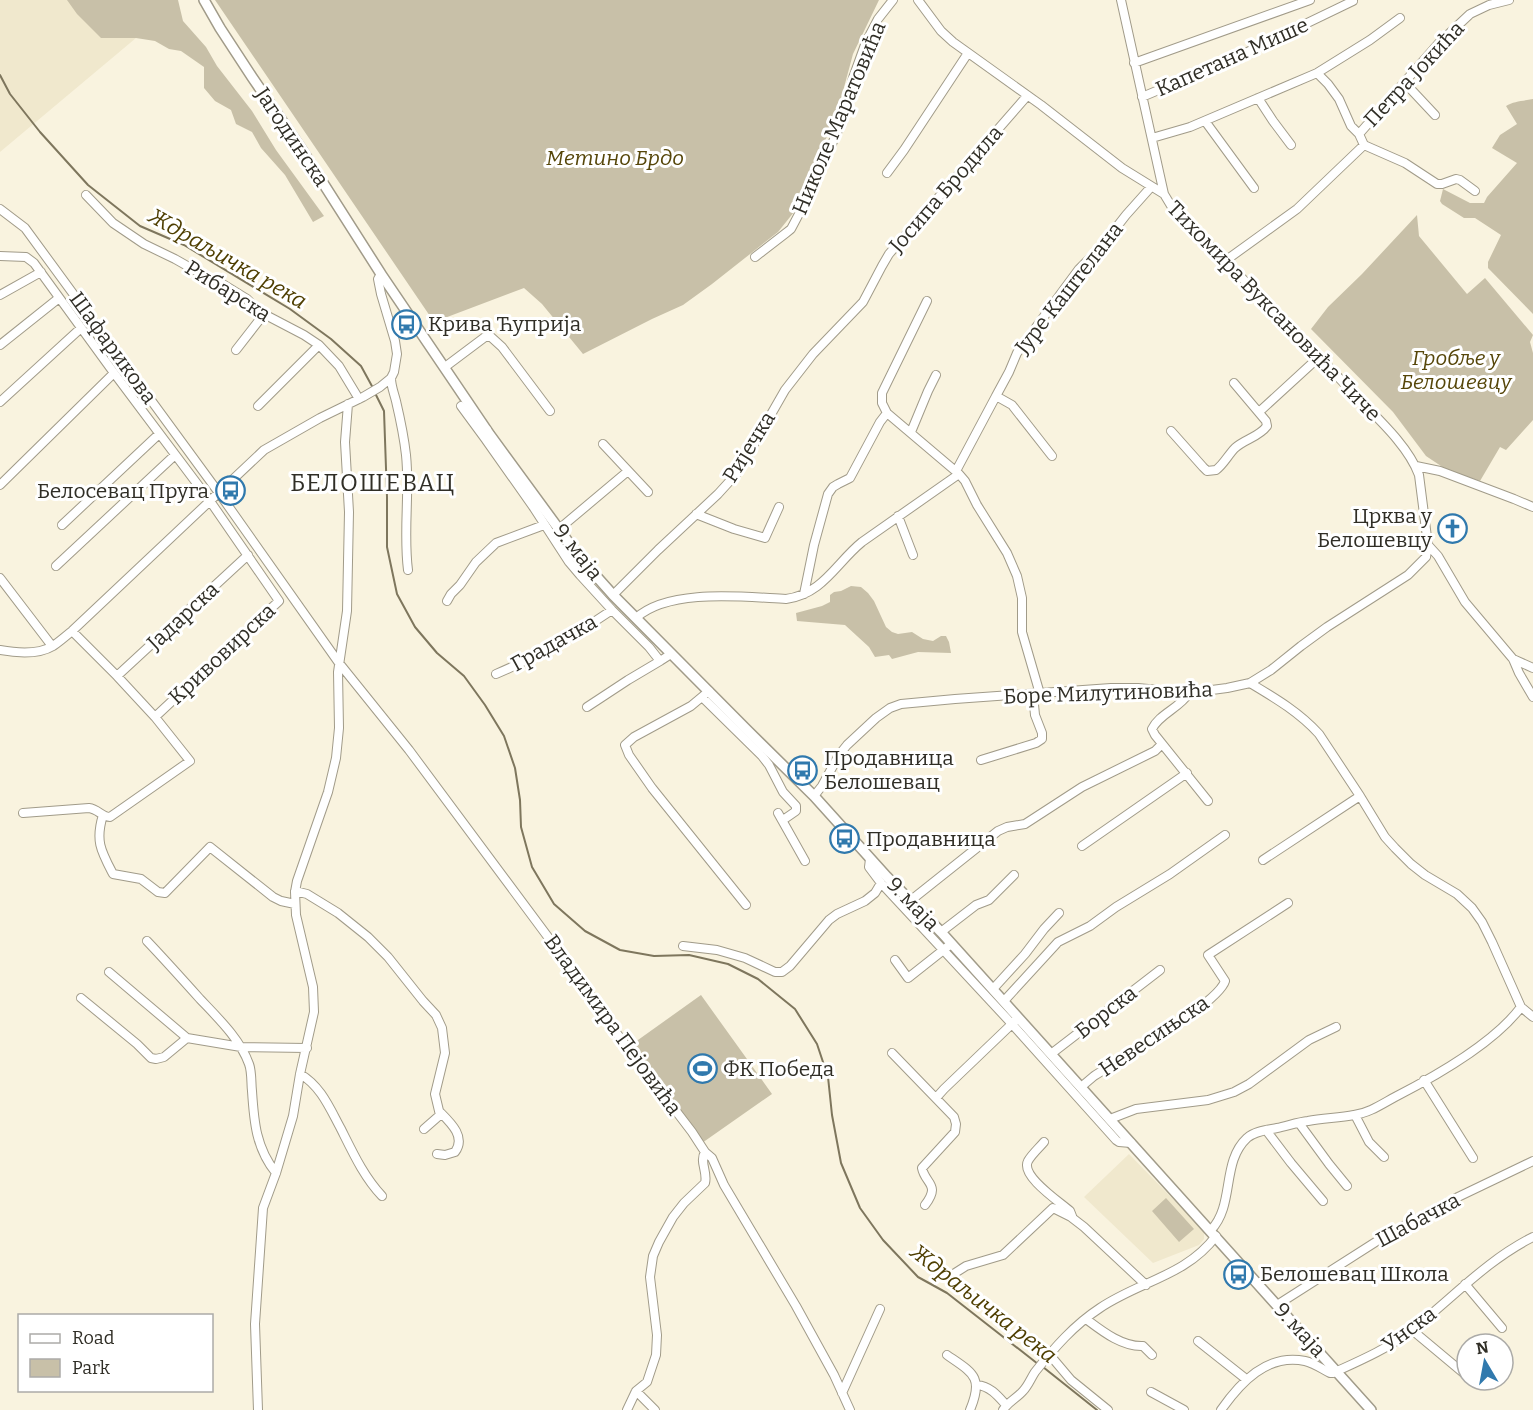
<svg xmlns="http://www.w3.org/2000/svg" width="1533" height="1410" font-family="Bitter,serif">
<rect width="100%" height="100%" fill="#f9f3df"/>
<path fill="#f0e8cd" d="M0,0h112l24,38 -136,114z
M1129,1154l75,77v8l-5,6 -46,18 -69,-66z"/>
<path fill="#c8c0a8" d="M67,0h111l5,21 23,26 11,19 35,45 24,39 48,66 -11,6 -28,-47 -24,-27 -9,-16 -16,-8 -5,-14 -16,-9 -11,-13v-21l-23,-16 -12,-2 -14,-8 -19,-3h-35l-24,-24z
M215,0h664l-26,54 -14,52 -28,70 -17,36 -16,20 -66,52 -29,21 -31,14 -69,35 -41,-50 -18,-16 -90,34z
M1533,99v215l-45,-46v-6l13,-27 -26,-17h-11l-22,-14 -2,-3 3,-12 27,14h14l3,-6 30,-34 -25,-15 8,-13 17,-11 -11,-18c8,-5 17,-5 27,-7z
M1417,215l2,21 48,58 18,-16 48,57 -3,7 3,11v67l-27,30 -6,-3 -20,34 -33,-11 -21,-14 -33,-44 -82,-83 17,-22 34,-33z
M851,586l10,1 7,6 6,8 12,26 6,5 6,2 14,-2 11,7 10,2 8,-5h5l3,6 2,11 -33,-1 -26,7 -3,-4 -14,2 -6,-10 -24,-22 -48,-4 -1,-8 26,-7 8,-4v-7l4,-3 7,-1z
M701,995l71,99 -70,49 -71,-98z
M1166,1198l28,31 -15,13 -27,-31z"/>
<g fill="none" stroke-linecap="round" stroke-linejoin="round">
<path stroke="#7e765d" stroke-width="2" d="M0,75l10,19 30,38 48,53 52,41 44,19 106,64 41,30 30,27 12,22
M375,393l9,18 3,86v50l10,47 18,33 22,26 27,23 21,29 19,31 11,32 5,32 1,27 11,40 22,37 31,27 35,19 34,6 35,-1 39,9 30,15 37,30 22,35 11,33 4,38 9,48 19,45 23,32 35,37 29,16 91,71
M1043,1367l54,43"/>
<defs>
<path id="minor" d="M918,0l23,31 12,11 88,63 81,63 42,26 9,15c61,61 122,121 180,184 23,24 55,52 66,82l9,70 10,11 27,46 48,57 6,14 14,24
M1121,0l43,194
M1134,63l176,-63
M1317,73l11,11 11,15 12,27 8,8 5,11 41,18 32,21h5l14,-5 4,1 15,11
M1405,83l30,32
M1142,97l97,-41 114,-55
M1258,98l15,23 18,24
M1205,121l49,67
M1359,134l79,-90 32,-30 19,-9 20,-5
M1152,138l38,-11 127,-54 53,-33 30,-22
M887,173l17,-23 64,-97
M86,195l27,28 31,21 31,15 37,21 9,3 26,16 13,13 44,23 15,10 20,21 20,33
M0,209l25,19 194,265 120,170 70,87 165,222 44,63 74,97 13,20 7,6 12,27 72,121 38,69 16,35
M0,256l26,1 8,6 80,110 96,128 69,100 -124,116
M755,257l31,-24 5,-4 9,-17 12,-23 31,-70 10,-41 13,-36 12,-23 15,-19
M1225,261l72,-52 67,-64
M0,295l41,-23
M927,301l-45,92v10l5,10 72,61 6,7 12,24 30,48 10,23 5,22v34l18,62
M0,345l59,-47
M236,350l28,-36
M445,367l40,-30h6l11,10 48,64
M391,378c0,8 3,15 5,23 4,17 8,36 10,54 4,38 -3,77 2,115
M996,396l13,-24 8,-19 62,-84 22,-22 25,-32 25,-28
M0,402l81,-74
M258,406l61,-61
M461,406l25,34
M1259,412l60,-55
M487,430l-1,10 48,68 35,54 11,13
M1171,431l32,36 4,4 9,-1c8,-6 12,-15 19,-22 10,-9 24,-11 32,-22l-1,-5 -32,-38
M911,432l17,-41 8,-16
M603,444l45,48
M1416,466l24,5 74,28 19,8
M956,471l40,-75 16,9 40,51
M0,485l114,-112
M696,514l38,15 31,9 14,-31
M898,516l15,39
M62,525l97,-91
M559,529l69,-58
M580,558v17l32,35 37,37 11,14
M56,566l119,-111
M0,578l52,68
M804,594l10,-49 14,-51 5,-7 5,-3 12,-6 30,-56 7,-9
M613,595l45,-45 60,-56 20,-22 47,-82 28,-36 50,-52 19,-36 7,-12 138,-158
M447,601l4,-7 9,-9 16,-23 20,-19 48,-18
M636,618c33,-30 108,-21 150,-19 37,-5 50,-36 76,-57l97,-68
M0,650c16,3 38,5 53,-4 6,-4 13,-10 19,-15l192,-181 56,-32 43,-21 17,-10 11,-9 3,-6 3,-18 -2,-13 -14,-47 -3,-15 3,-5
M1513,659l20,9
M496,674c40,-17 80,-39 116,-64
M117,676l131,-121
M1250,683c25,15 49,29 69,51l41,62 25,41 10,11 16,16 14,11 32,19 15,14 10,14 10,20 29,65 12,10
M709,691l-18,15 -57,31 -9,8 4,10 23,33 94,117
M1189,693c-9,15 -30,21 -37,36l3,6 53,66
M702,697l60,59 7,9 14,27 13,14v5l-13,9
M587,707l41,-27 32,-19 11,-7
M981,760l55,-17 6,-4v-6l-7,-18 -2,-21
M814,796l8,-10 17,-31 8,-10 29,-27 14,-10 11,-4 54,-5 156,-11h27l51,5 38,-5 23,-5 21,-13 30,-24 26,-19 81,-52 18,-18 2,-12
M23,813l66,-5c9,1 13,9 21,9l80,-56 -35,-44 -38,-41 -45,-45
M778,813l27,48
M103,815c-8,26 -2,36 10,59l28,5 17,13 7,1 45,-46 63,50 8,4 14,3
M1082,846l105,-73
M870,859l-1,8 12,16 131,141 104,116 3,2 12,1
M1263,860l97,-64
M295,891l12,3 31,19 30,24 20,20 35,44 13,14 6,13 3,25 -10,41 5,21 -16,14
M910,901l88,-70 9,-4 18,-3 57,-37 73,-36 7,-7
M941,932l35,-27 13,-5 25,-25
M147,941c18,19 36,39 53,58 18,19 40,40 49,65 3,8 2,19 3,27 2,31 4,57 24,82
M683,946l34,4 28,8 30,14h7l8,-6 39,-46 8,-6 28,-13 10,-8 6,-10
M895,960l13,18 43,-34
M109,972l78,66 54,9 66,1
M993,989l32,-35 19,-25 15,-16
M81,998l56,46 14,14 5,1 8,-2 23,-19
M1004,1001l54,-59 32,-16 26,-19 54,-33 55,-39
M892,1053l62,64 2,7 -1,8 -33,36c3,16 19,16 3,37
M1051,1054l109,-84
M300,1074c21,12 30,35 41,55 12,24 23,48 41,67
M1424,1080l49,78
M1081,1087l13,-11c25,-16 124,-72 131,-95l-17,-26 80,-52
M936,1098l8,-9 71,-68
M1355,1115l14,27 15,15
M1110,1119l26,-10 72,-9 26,-8 15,-8 60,-44 27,-13
M1299,1123l30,41 18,22
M1266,1130l25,33 32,38
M1044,1142c-5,6 -12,12 -16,19 -8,15 32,41 42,50l2,5
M437,1154l8,1 10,-3c11,-15 -4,-29 -15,-40
M1211,1230c24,-25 10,-68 36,-92 8,-7 20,-8 30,-10 10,-2 21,-6 31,-7 15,-3 31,-3 46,-6 15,-2 28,-11 41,-18 39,-20 100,-55 126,-90
M955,1273l11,-7 37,-11 50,-47 18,9 13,10 62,58
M1465,1284l37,44
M1277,1305l108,-69 73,-39 75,-36
M1086,1319c16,12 36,28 57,27l9,9
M1412,1330l55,46
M1198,1341l48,38
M1049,1354l22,26 37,30
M947,1355c26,18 37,22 23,55
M1472,1380l1,1
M977,1385c13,1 21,11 29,20
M636,1391l19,19
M1151,1392l33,18
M842,1393l38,-84
M258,1410l-3,-86 8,-116 13,-35 17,-57 7,-42 14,-62 -1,-25 -17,-72 -1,-23 2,-11 31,-89 8,-34 3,-30 -1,-56 9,-61 2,-99 -4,-70 3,-38
M627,1410l9,-19 11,-9 9,-27 1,-20 -7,-58 3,-21 6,-14 14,-25 11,-14 21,-20c3,-11 -6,-21 0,-31
M1003,1410c5,-8 14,-12 20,-19 5,-5 8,-13 12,-19 19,-24 39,-47 65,-64 40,-27 86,-32 116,-72
M1221,1410c19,-27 46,-57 84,-49 9,2 17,8 25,12h3c26,-12 52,-23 75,-40 42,-32 77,-72 125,-96"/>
<path id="major" d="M204,0l16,28 32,49 50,73 79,124 109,161 90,123 33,37 134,135 67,66 73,81 54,55 64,71 366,407"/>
</defs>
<use href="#minor" stroke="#a19b89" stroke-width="10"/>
<use href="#major" stroke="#a19b89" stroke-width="12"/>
<use href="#minor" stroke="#fff" stroke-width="8"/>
<use href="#major" stroke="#fff" stroke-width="9"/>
</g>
<defs>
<symbol id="bus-ring" viewBox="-11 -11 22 22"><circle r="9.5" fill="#fff" stroke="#3079ad" stroke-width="1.5"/><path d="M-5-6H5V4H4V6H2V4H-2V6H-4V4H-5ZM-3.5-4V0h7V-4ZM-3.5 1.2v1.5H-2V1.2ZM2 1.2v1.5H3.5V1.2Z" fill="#3079ad"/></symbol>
<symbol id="church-ring" viewBox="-11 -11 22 22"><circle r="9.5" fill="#fff" stroke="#3079ad" stroke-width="1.5"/><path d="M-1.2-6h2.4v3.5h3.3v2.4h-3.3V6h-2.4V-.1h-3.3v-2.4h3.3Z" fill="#3079ad"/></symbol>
<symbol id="stadium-ring" viewBox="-11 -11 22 22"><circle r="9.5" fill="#fff" stroke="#3079ad" stroke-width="1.5"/><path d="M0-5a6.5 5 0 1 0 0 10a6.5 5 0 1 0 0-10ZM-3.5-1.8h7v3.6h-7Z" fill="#3079ad"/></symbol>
</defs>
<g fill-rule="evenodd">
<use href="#bus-ring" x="390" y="308" width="33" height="33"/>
<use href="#bus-ring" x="214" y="474" width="33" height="33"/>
<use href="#church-ring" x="1436" y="512" width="33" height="33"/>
<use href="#bus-ring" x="786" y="754" width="33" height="33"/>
<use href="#bus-ring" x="828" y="822" width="33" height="33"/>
<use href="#stadium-ring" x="686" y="1052" width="33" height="33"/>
<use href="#bus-ring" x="1222" y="1258" width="33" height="33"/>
</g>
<g text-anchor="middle" stroke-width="6" stroke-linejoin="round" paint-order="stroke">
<g font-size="21" fill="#302e26" stroke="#fff">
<text transform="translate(1232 57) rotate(-24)" y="7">Капетана Мише</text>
<text transform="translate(1414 74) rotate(-47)" y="7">Петра Јокића</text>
<text transform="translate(839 118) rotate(-67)" y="7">Николе Маратовића</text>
<text transform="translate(292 137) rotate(56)" y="7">Јагодинска</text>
<text transform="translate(946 189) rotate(-49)" y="7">Јосипа Бродила</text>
<text transform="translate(1069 288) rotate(-52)" y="7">Јуре Каштелана</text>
<text transform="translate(228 291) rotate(32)" y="7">Рибарска</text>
<text transform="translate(1274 311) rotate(46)" y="7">Тихомира Вуксановића Чиче</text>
<text transform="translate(113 348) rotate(54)" y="7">Шафарикова</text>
<text transform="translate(749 447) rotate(-58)" y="7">Ријечка</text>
<text transform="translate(578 552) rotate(52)" y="7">9. маја</text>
<text transform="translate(183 616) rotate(-43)" y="7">Јадарска</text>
<text transform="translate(554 643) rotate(-29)" y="7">Градачка</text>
<text transform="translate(222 654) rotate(-43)" y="7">Кривовирска</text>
<text transform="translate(1108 693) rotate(-2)" y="7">Боре Милутиновића</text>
<text transform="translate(913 904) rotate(46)" y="7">9. маја</text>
<text transform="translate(1106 1012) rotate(-38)" y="7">Борска</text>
<text transform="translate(613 1025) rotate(54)" y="7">Владимира Пејовића</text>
<text transform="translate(1154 1036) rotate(-34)" y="7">Невесињска</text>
<text transform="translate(1418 1220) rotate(-28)" y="7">Шабачка</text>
<text transform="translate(1409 1329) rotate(-36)" y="7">Унска</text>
<text transform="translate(1300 1330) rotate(48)" y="7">9. маја</text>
</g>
<g font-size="21" font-style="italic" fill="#564609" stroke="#fff">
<text x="615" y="165">Метино Брдо</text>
<text x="1456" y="365">Гробље у<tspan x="1456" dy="24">Белошевцу</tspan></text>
</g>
<g font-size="21" fill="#302e26" stroke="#fff" text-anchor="start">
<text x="428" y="331">Крива Ћуприја</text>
<text x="209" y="498" text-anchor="end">Белосевац Пруга</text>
<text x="1432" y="523" text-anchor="end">Црква у<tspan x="1432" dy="24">Белошевцу</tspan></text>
<text x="824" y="765">Продавница<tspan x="824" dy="24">Белошевац</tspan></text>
<text x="866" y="846">Продавница</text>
<text x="723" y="1076">ФК Победа</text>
<text x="1260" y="1281">Белошевац Школа</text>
</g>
<g font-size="22" font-style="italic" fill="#4e3e00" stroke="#fff">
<text transform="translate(228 258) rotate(30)" y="8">Ждраљичка река</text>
<text transform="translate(984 1303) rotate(38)" y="8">Ждраљичка река</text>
</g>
<g font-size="24" letter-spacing="1.5" fill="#302e26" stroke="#fff">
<text x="373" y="491">БЕЛОШЕВАЦ</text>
</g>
</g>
<rect x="18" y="1314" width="195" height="78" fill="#ffffff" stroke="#acaba8" stroke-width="1.5"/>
<rect x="30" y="1334" width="30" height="9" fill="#ffffff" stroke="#acaba8" stroke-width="1.5"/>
<text x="72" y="1344" font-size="18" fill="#302e26">Road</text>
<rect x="30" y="1359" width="30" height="18" fill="#c8c0a8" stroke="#acaba8" stroke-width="1.5"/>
<text x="72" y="1374" font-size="18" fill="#302e26">Park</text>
<g transform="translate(1485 1362) rotate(350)"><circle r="28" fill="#ffffff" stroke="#acaba8" stroke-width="1.5"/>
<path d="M0-4.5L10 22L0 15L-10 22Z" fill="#3079ad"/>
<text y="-9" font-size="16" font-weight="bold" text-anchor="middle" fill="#302e26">N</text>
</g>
</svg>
